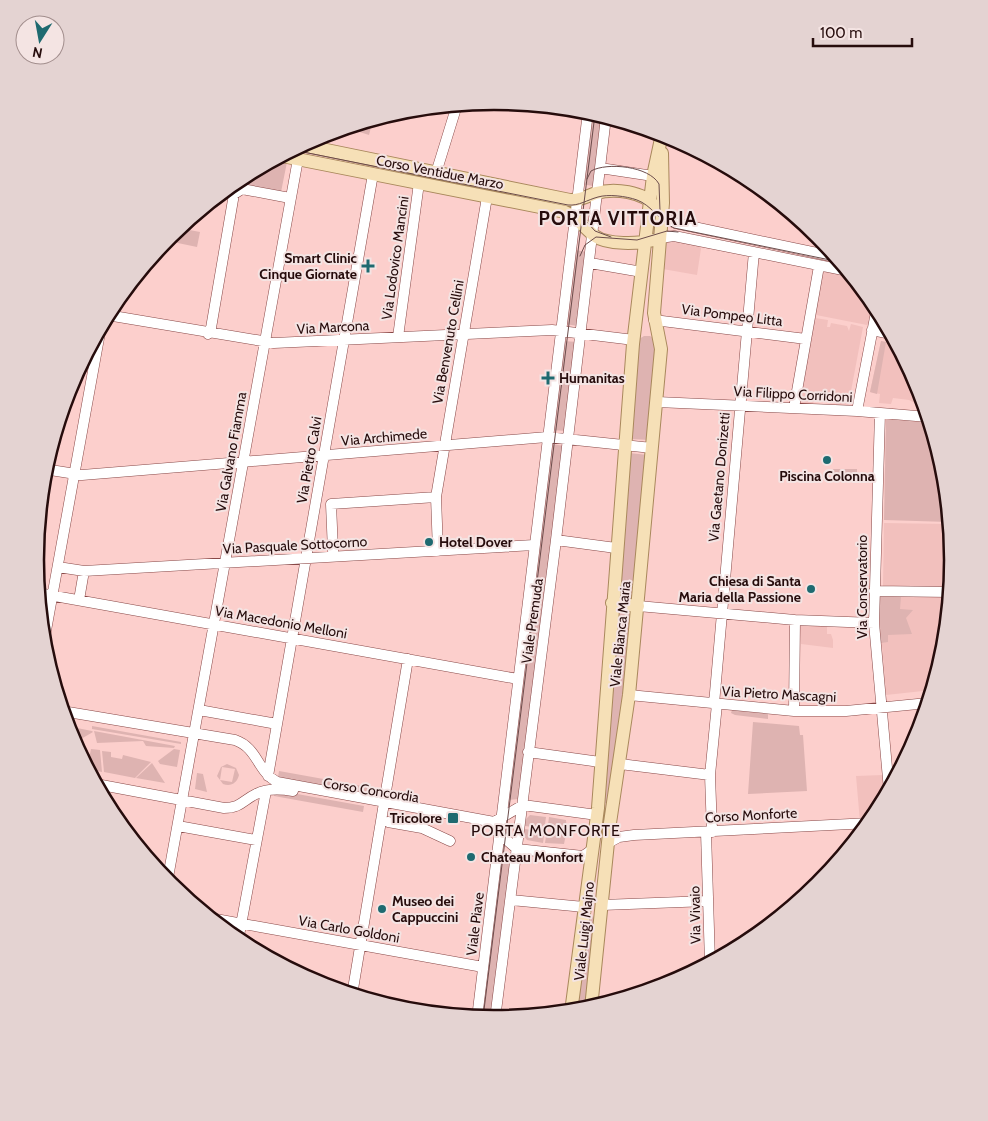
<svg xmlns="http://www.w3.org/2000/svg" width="988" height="1121" font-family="Cabin,sans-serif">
<rect width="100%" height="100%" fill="#fccfcc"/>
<path fill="#f2c0bd" d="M659,239l43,3 -5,33 -40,-7z
M819,266l29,5 28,35 -4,20 -61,-12z
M815,318l13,2 -1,7h3l1,-4 16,3 2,5 2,-7 12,3 -15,80h-13l1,-5 -22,-4 -1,7h-13z
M881,341l15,3 22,41 3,10 -3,10 -9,-5 -16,-2 -2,6 -12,-1 1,-9 -10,-2z
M884,523l65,1 4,36 -3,27 -67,-1z
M878,596l71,1 -5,53 -12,40 -46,5z
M800,625l27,1v8h4l2,6v8l-32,-4z
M883,775l5,17 -17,29 -11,1 -4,-46z"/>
<path fill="#deb3b1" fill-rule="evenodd" d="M591,113l12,3 -10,70 -12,-2z
M369,121l3,2 -3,12 -22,-7z
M274,160l13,2 -6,30 -42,-8 1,-6z
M179,228l21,4 -3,15 -24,-5 2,-11z
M575,250l12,2 -9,74 -13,-2z
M644,336h6l5,3 -5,101 -19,-1 8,-100z
M563,341l15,1 -11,89 -16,-1z
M881,341l5,1 -9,52 -7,-2z
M886,419l44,4 14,48 5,51 -65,-2z
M551,444l14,2 -46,353 -12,1z
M629,453l19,2 -14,143 -18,-2z
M833,469h24v13h-25z
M878,596l23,1 -1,12 13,1 -7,8 6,16 -24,1v7l-7,1z
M616,613l16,1 -8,94 -17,95h-4z
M732,710l36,4v5l-33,-4 -4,-2z
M753,722l46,4 1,9h3l4,56 -59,3z
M67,726l25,5 1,1 -19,11z
M92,726l89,16v2l-89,-15z
M94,731l81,15 -1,2 -28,-2 -3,-5 -46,2z
M91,749l9,1 2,22 -14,-3 -10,-17 4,1 1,-3h5l-1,3 3,1z
M174,749l6,1 -3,17 -17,-3 -2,-3z
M102,751l9,1v5l11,2 1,-4 28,7 -16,16 -31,-6z
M152,763l13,20 -29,-5z
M227,764l9,4 3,7c-2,8 -8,12 -16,9l-6,-8 4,-9zM222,767l13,2 -3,13 -12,-2z
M279,771l89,16 -1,6 -89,-16z
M197,773l6,1 4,18 -12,-3z
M275,790l89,16 -1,6 -89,-16z
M530,815l16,2 -1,7 -5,4 -15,-2 1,-7z
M549,817l17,3 1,11 -15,-1 -4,-5z
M525,829l15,2 4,5 -1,7 -16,-3 -3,-4z
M551,832l15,2 -2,10 -19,-1 1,-7z
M501,849l11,8 -21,162 -10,-1z
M586,916l12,1 -12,93 -11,2z"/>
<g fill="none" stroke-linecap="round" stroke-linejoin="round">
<defs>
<path id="minor" d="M600,168l53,8
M436,173l21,-68
M662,217l13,6 161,34
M660,238l14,-2 174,35
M590,263l52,9
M107,315l167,28 278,-13 82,10
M654,320l152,19
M872,330l19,4
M208,334l3,-6 23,-134 8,-5 48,9
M398,337l21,-154
M657,402l200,9 71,6
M794,408l25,-142
M857,411l20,-104
M880,413l-6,210 15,167
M44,469l38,6 465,-38 105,11
M556,540l60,8
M333,551l-2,-47 105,-7
M438,551l-2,-54 51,-300
M58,567l26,4 450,-26
M874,591l76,1
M38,593l480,86
M79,600l5,-29
M638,606l157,14 79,3
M43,647l58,-320
M629,695l165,16h52l82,-8
M714,704l40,-452
M199,710l78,14
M62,711l173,29c23,8 22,31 42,42l217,40 29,-17 74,10
M794,711l1,-91
M528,752l72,10
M620,764l90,11
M268,776l105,-602
M96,784l128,24c17,0 19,-8 32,-14 11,-6 25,-5 37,-3
M388,822l34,6 28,13
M178,826l78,14
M495,830l22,19 66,7 10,-7
M706,832l4,131
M712,832l-2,-57 7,-71
M608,843l11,-6 15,-2 236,-12
M167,883l131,-724
M511,900l73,7
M602,905l106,-4
M210,918l273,49
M238,941l28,-150
M352,995l56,-336
M477,1018l111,-906
M495,1019l61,-479 50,-423"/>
<path id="major" d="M302,145l268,55c9,1 18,-4 26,-7 18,-5 48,-2 59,14
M282,156l283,56c13,5 20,17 30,24 12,9 44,8 58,4
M612,603l26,3
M591,1008l19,-185 19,-128 32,-346 -7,-36 9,-110 -1,-50
M571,1012l27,-204 35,-464 20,-168 9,-42"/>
</defs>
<use href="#minor" stroke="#884847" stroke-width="11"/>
<use href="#major" stroke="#a9885c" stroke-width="14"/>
<use href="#minor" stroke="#fff" stroke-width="10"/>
<use href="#major" stroke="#f6e0b7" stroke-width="12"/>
<path stroke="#6b4b4a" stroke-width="1" d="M293,150l275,55c11,1 19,-5 30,-8 10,-3 28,-1 39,3 14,5 23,21 37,28l166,34
M587,179l4,-8c16,-9 58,-5 68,13l1,27 5,10
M580,214l15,17 16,6
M580,256l5,-11 11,-8 41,3 30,-9 11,1
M483,1018l112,-904"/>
</g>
<g fill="#1e6a70" stroke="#f4e4e3" stroke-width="2">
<path d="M365.5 258.5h5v5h5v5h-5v5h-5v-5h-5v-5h5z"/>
<path d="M545.5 370.5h5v5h5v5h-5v5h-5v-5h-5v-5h5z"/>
<circle cx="827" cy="460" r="5"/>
<circle cx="429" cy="542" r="5"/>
<circle cx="811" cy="589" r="5"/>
<rect x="447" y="812" width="12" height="12" rx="2.5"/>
<circle cx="471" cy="857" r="5"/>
<circle cx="382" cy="909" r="5"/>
</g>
<g text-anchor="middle" stroke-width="4" stroke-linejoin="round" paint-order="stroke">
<g font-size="14" fill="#260c0c" stroke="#f4e4e3">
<text transform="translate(440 172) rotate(11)" y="5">Corso Ventidue Marzo</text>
<text transform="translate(395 258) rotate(-82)" y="5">Via Lodovico Mancini</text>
<text transform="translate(732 315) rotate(7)" y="5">Via Pompeo Litta</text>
<text transform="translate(333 327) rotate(-3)" y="5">Via Marcona</text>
<text transform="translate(448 342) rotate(-80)" y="5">Via Benvenuto Cellini</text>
<text transform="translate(793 394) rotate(3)" y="5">Via Filippo Corridoni</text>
<text transform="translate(384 437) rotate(-5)" y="5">Via Archimede</text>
<text transform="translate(231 452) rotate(-80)" y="5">Via Galvano Fiamma</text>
<text transform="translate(309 460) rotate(-80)" y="5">Via Pietro Calvi</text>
<text transform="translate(719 477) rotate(-85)" y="5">Via Gaetano Donizetti</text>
<text transform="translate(295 545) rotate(-3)" y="5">Via Pasquale Sottocorno</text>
<text transform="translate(862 587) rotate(-90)" y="5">Via Conservatorio</text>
<text transform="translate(532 621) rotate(-82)" y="5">Viale Premuda</text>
<text transform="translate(281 622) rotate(10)" y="5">Via Macedonio Melloni</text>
<text transform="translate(620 634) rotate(-84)" y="5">Viale Bianca Maria</text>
<text transform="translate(779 694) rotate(3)" y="5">Via Pietro Mascagni</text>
<text transform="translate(371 790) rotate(9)" y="5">Corso Concordia</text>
<text transform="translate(751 815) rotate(-3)" y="5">Corso Monforte</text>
<text transform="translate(695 915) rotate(-91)" y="5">Via Vivaio</text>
<text transform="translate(475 924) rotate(-83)" y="5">Viale Piave</text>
<text transform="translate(349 929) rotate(10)" y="5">Via Carlo Goldoni</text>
<text transform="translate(584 931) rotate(-84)" y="5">Viale Luigi Majno</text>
</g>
<g font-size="14" font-weight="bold" fill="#260c0c" stroke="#f4e4e3" text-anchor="start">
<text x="357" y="263" text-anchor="end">Smart Clinic<tspan x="357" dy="16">Cinque Giornate</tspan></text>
<text x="559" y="383">Humanitas</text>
<text x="827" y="481" text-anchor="middle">Piscina Colonna</text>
<text x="439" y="547">Hotel Dover</text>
<text x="801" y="586" text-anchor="end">Chiesa di Santa<tspan x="801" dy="16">Maria della Passione</tspan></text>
<text x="442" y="823" text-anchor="end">Tricolore</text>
<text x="481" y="862">Chateau Monfort</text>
<text x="392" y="906">Museo dei<tspan x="392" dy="16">Cappuccini</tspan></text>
</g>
<g font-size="16" letter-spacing="1" fill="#260c0c" stroke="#f4e4e3">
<text x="546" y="836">PORTA MONFORTE</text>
</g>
<g font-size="19" font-weight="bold" letter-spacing="1" fill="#260c0c" stroke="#f4e4e3">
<text x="618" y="225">PORTA VITTORIA</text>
</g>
</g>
<path d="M0 0H988V1121H0ZM44 560a450 450 0 1 1 900 0a450 450 0 1 1-900 0Z" fill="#e4d3d2" fill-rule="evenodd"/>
<path fill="none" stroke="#260c0c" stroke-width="2.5" d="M44 560a450 450 0 1 1 900 0a450 450 0 1 1-900 0Z"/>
<g transform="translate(40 40) rotate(191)"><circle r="24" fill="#f4e4e3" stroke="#a28e8d"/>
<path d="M0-4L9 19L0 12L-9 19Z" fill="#1e6a70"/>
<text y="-8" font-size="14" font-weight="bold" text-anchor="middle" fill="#260c0c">N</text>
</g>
<path d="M813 38v8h99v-8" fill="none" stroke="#260c0c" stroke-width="2.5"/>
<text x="820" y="38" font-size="15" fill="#260c0c" stroke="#f4e4e3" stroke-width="4" paint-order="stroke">100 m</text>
</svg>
